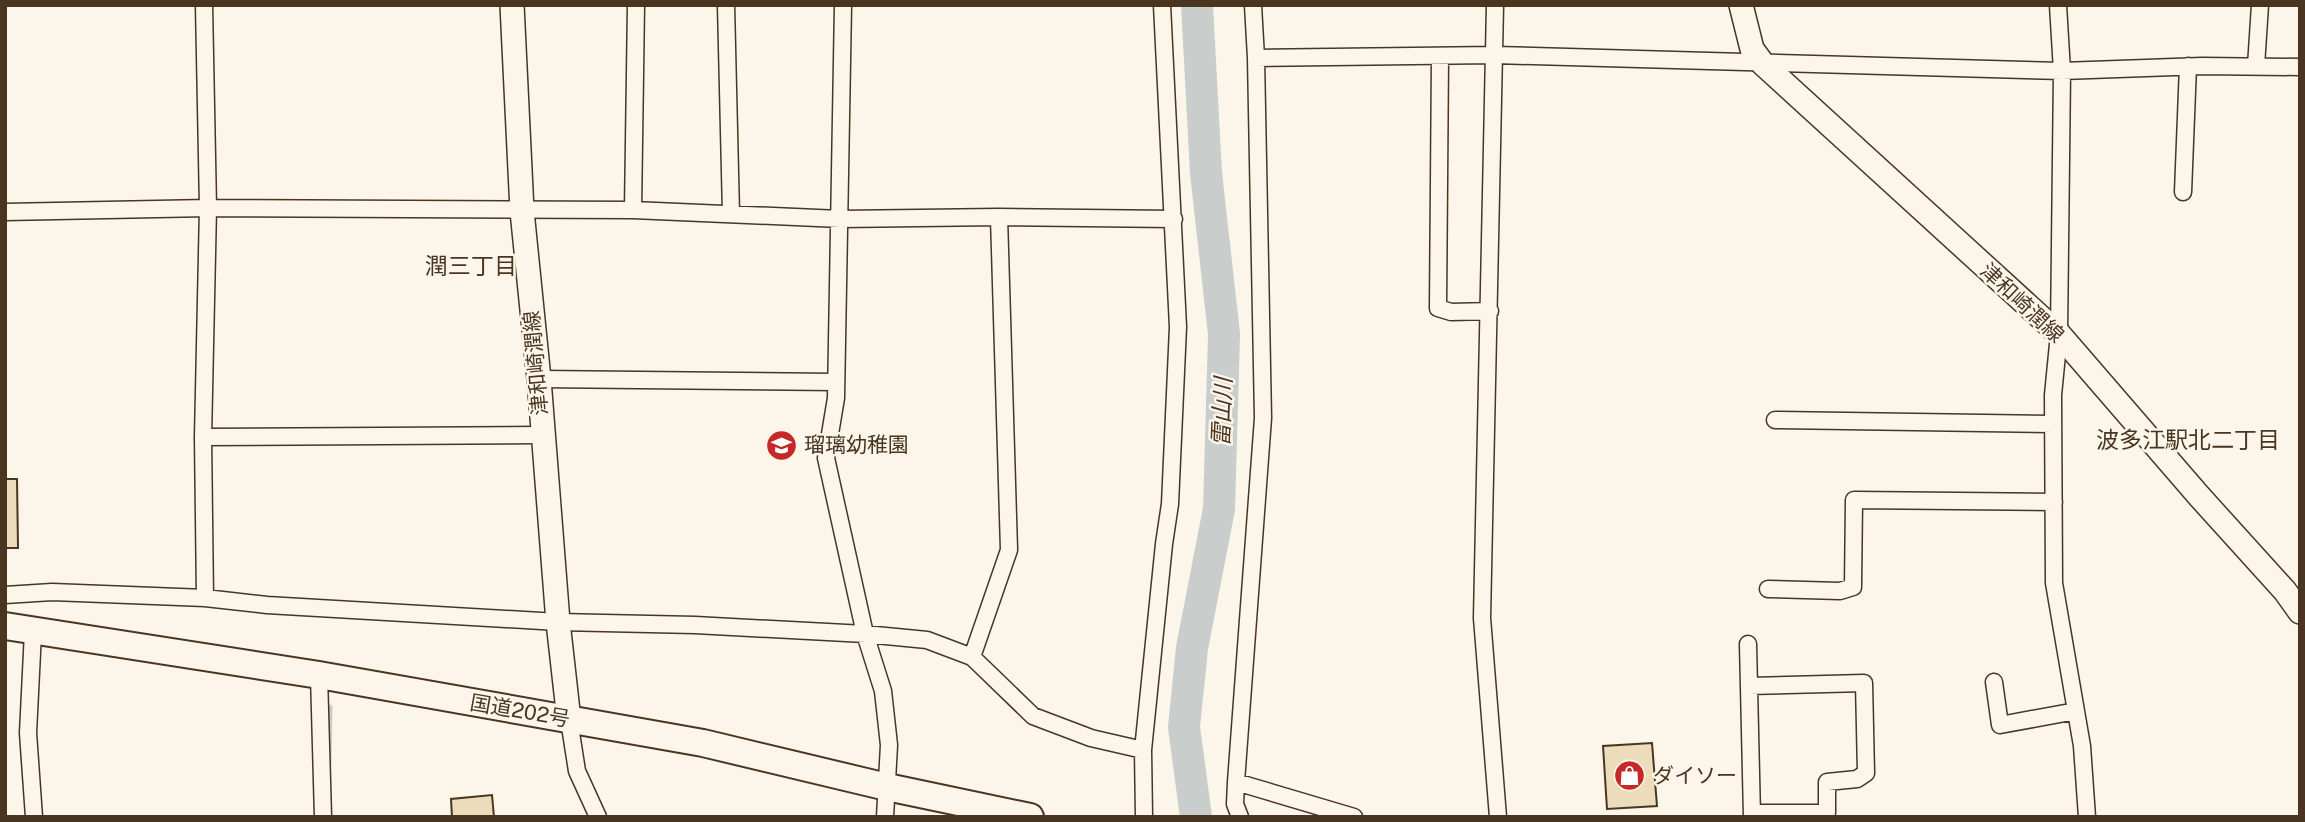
<svg xmlns="http://www.w3.org/2000/svg" width="2305" height="822" font-family="'Public Sans','Noto Sans JP',sans-serif">
<rect width="100%" height="100%" fill="#fbf6e9"/>
<g fill="none" stroke-linecap="round" stroke-linejoin="round">
<path stroke="#c9cecd" stroke-width="5" d="M329,765l1,-58"/>
<path stroke="#c9cecd" stroke-width="32" d="M1196,817l-12,-90 8,-79 27,-139 5,-175 -18,-161 -9,-168"/>
</g>
<path fill="#ecdcbc" stroke="#4a3520" stroke-width="2" d="M5,479h12l1,69h-13z
M1652,743l5,63 -50,3 -4,-63z
M492,795l2,22h-42l-1,-18z"/>
<g fill="none" stroke-linecap="round" stroke-linejoin="round">
<defs>
<path id="minor" d="M204,5l4,203 -5,229 2,161
M726,5l5,209
M843,5l-7,393 -10,60 39,176 18,57 6,54 -4,72
M1495,5l-13,613 16,199
M2058,5l4,66 -3,263 -6,61 1,188 28,163 5,71
M1440,56l-2,252 13,4 39,-1
M1256,58l239,-3 567,16 140,-5 98,1
M2256,66l4,-61
M2183,192l5,-126
M633,210l3,-205
M5,212l203,-4 425,2 207,9 159,-2 10,333 -37,107
M999,217l175,2
M539,379l297,3
M1775,420l278,4
M203,437l339,-2
M1768,589l72,2 13,-4 1,-87 200,2
M5,595l47,-3 153,6 62,7 291,17 137,3 170,9 62,6 45,17 61,59 58,22 52,12
M33,632l-5,101 6,84
M1748,644l4,173
M319,675l4,142
M1994,682l6,43 76,-14
M1749,686l115,-3 2,90 -9,6 -30,3v31h-75
M569,720l8,51 21,46
M1236,782l27,-364 -7,-360 -3,-53
M1144,817l-1,-67 21,-206 6,-40 8,-177 -16,-322
M1240,817l-5,-13 1,-22 118,35"/>
<path id="secondary" d="M512,5l10,206 17,168 19,243 11,98
M1741,5l11,44 11,15 296,270 140,162 86,95 15,21"/>
<path id="trunk" d="M5,626l314,49 384,68 184,44 143,30"/>
</defs>
<use href="#minor" stroke="#4a3520" stroke-width="19"/>
<use href="#secondary" stroke="#4a3520" stroke-width="26"/>
<use href="#trunk" stroke="#4a3520" stroke-width="30"/>
<use href="#minor" stroke="#fbf6e9" stroke-width="16"/>
<use href="#secondary" stroke="#fbf6e9" stroke-width="23"/>
<use href="#trunk" stroke="#fbf6e9" stroke-width="26"/>
</g>
<defs>
<symbol id="school-disc" viewBox="-11 -11 22 22"><circle r="9.5" fill="#c62828" stroke="#fbf6e9"/><path d="M0-5L7-2L0 1L-7-2ZM-4 1L0 2.5L4 1V4Q0 6-4 4Z" fill="#fff"/></symbol>
<symbol id="shop-disc" viewBox="-11 -11 22 22"><circle r="9.5" fill="#c62828" stroke="#fbf6e9"/><path d="M-5-2.5h2.3a2.7 3.5 0 0 1 5.4 0H5L5.5 6h-11ZM-1.5-2.5h3a1.5 2.3 0 0 0-3 0Z" fill="#fff"/></symbol>
</defs>
<g fill-rule="evenodd">
<use href="#school-disc" x="764" y="428" width="35" height="35"/>
<use href="#shop-disc" x="1612" y="758" width="35" height="35"/>
</g>
<g text-anchor="middle" stroke-width="5" stroke-linejoin="round" paint-order="stroke">
<g font-size="21" fill="#4a3520" stroke="#fbf6e9">
<text transform="translate(2022 303) rotate(43)" y="7">津和崎潤線</text>
<text transform="translate(536 363) rotate(-95)" y="7">津和崎潤線</text>
<text transform="translate(520 711) rotate(10)" y="7">国道202号</text>
</g>
<g font-size="21" fill="#4a3520" stroke="#fbf6e9" text-anchor="start">
<text x="804" y="452">瑠璃幼稚園</text>
<text x="1653" y="783">ダイソー</text>
</g>
<g font-size="23" fill="#4a3520" stroke="#fbf6e9">
<text x="471" y="274">潤三丁目</text>
<text x="2188" y="448">波多江駅北二丁目</text>
</g>
<g font-size="23" font-style="italic" fill="#4a3520" stroke="#fbf6e9">
<text transform="translate(1222 412) rotate(-88)" y="8">雷山川</text>
</g>
</g>
<rect width="2305" height="822" fill="none" stroke="#4a3520" stroke-width="14"/>
</svg>
